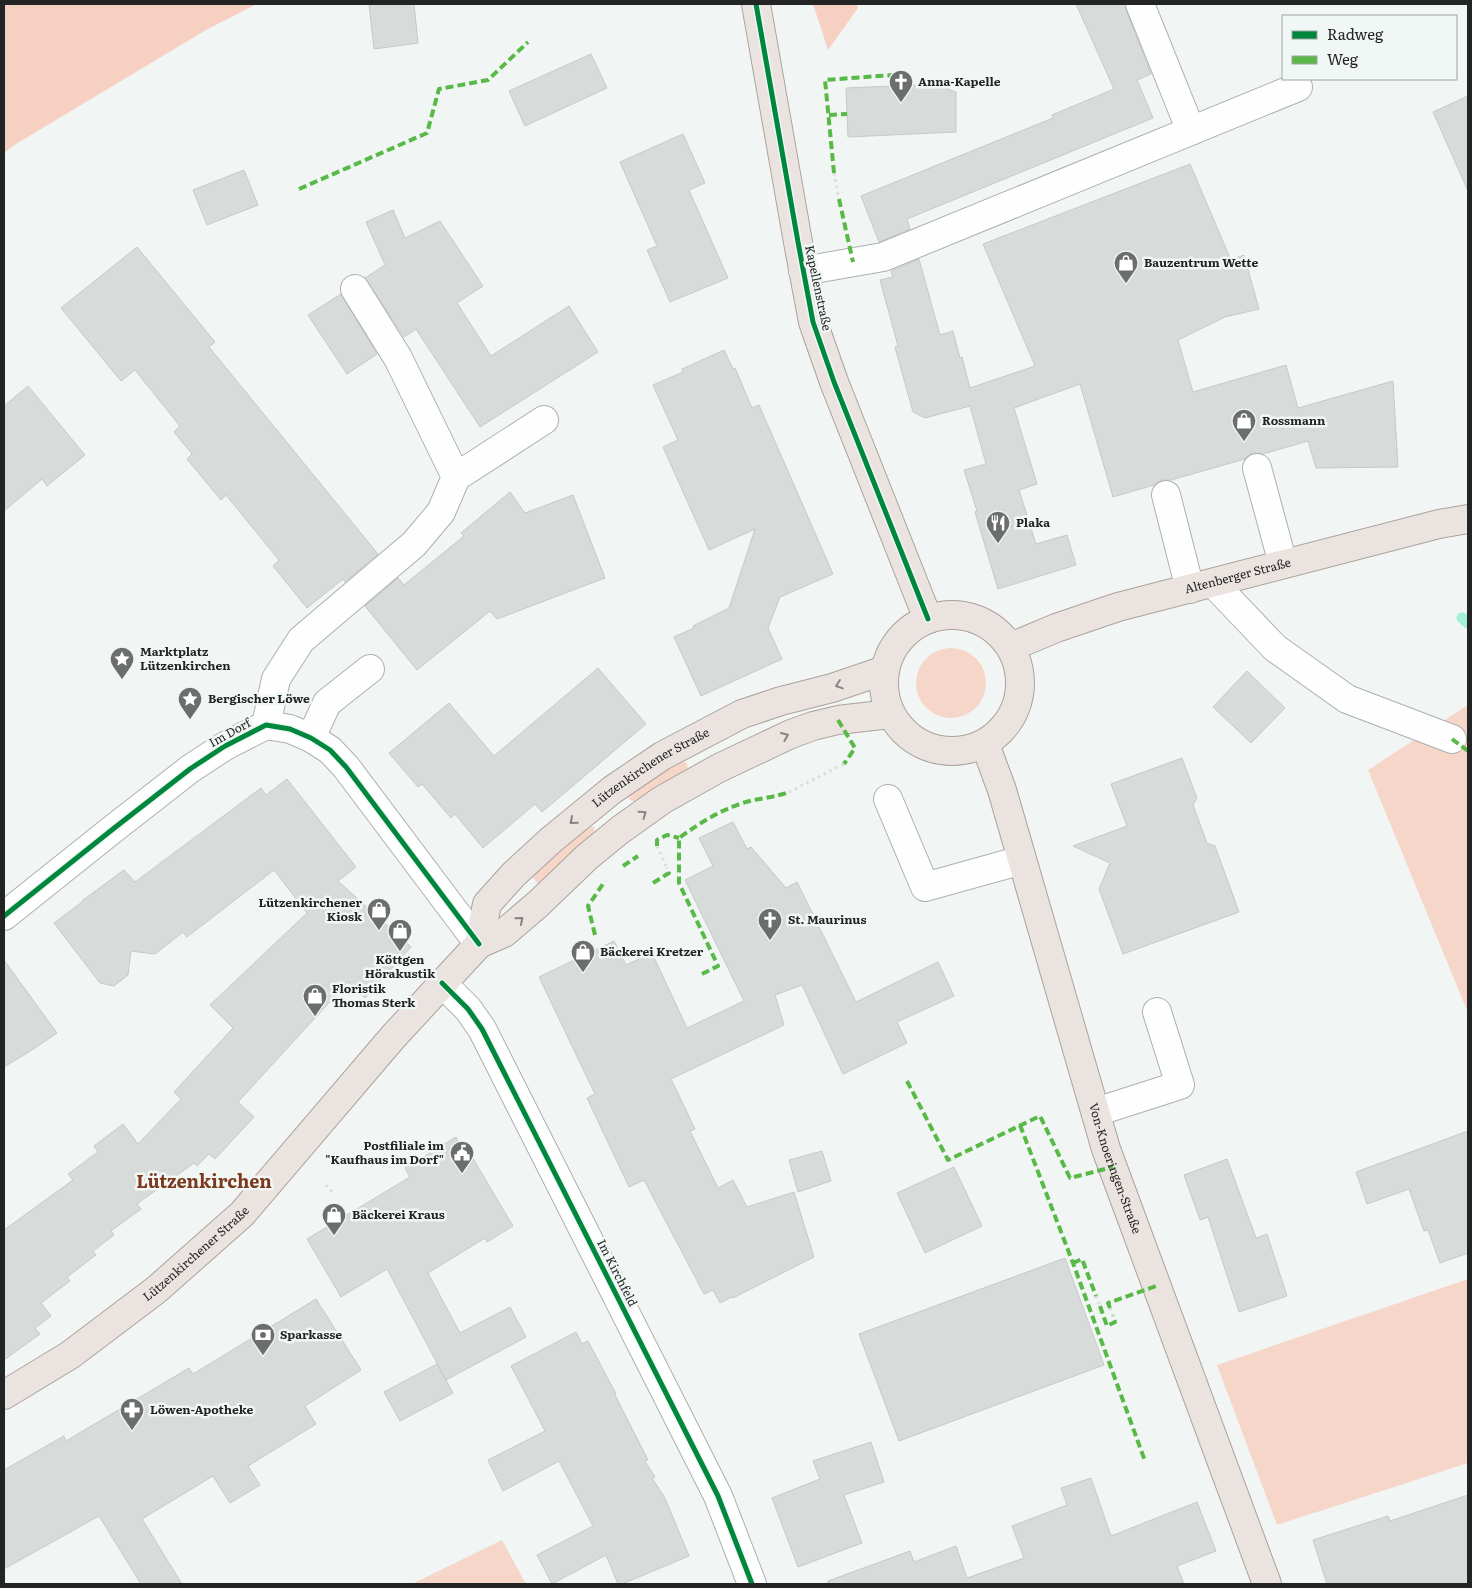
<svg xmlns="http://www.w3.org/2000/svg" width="1472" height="1588" font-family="Literata,serif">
<rect width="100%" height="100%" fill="#f1f6f4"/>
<path fill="#f6d6c9" d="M916 683a35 35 0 1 1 70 0a35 35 0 1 1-70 0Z
M1468,705v308l-100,-243z
M679,760l8,3 1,7 -51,32 -8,-2 1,-9z
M585,827h9l1,8 -56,50 -8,-10z
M1468,1279v184l-191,62 -60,-160z
M502,1540l24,44h-114z"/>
<path fill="#f6d1c2" d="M4,4h253l-51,26 -190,114 -12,9z
M813,4h44l1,4 -30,42z"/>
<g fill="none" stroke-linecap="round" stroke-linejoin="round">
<path stroke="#a2f0d7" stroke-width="11" d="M1462,618l6,5"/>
</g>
<path fill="#d7dbda" stroke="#c6c9c8" d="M369,4h45l4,39 -44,6z
M1076,4h49l1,6 25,64 -14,6 16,38 -246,101 3,10 -31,13 -18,-46 192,-78 -1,-3 62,-26z
M591,54l16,34 -82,38 -16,-35z
M935,84l21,8v40l-108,5 -2,-49z
M1468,96v95l-35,-79z
M683,134l22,49 -16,7 39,88 -58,24 -23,-52 10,-4 -37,-84z
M1190,164l41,96 13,-5 15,54 -34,8 -47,23 15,52 93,-27 12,43 95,-27 5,86 -82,1 -8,-27 -45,13 -11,-1 -7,6 -74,21h-9l-8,5 -41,12 -33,-113 -66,24 23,76 -18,6 17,54 31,-9 9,30 -78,24 -23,-77 2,-1 -13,-41 22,-6 -16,-58 -45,12 -12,-6 -18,-65 3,-1 -18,-66 13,-3 -2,-6 28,-12 21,76 13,-4 7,27 2,-1 8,31 65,-22 -52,-122z
M244,170l14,35 -51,20 -14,-35z
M393,210l12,28 35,-17 43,65 -26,17 34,53 78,-50 29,46 -118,75 -64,-98 -12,8 -39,-59 20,-13 -19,-43z
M137,247l78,95 -6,5 169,207 -33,28 -2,-3 -36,29 -34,-42 6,-6 -53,-65 -5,5 -34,-41 5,-5 -18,-22 6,-6 -45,-56 -14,11 -60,-73z
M341,294l36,60 -30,20 -39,-59z
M724,350l9,19 2,-1 17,40 7,-3 74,169 -53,23 -12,31 14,31 -81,37 -27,-59 20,-9 -1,-2 36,-18 26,-79 -46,21 -46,-103 15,-7 -25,-55 30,-13 -1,-3z
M28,386l57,69 -38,31 -5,-7 -38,32v-105z
M510,492l15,21 48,-18 32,83 -108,41 -7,-8 -73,59 -52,-64 33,-28 6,7 60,-49 -3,-3z
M598,668l48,56 -104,88 -7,-8 -52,44 -28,-34 -4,4 -29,-34 -4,3 -29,-34 60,-50 45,53z
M1247,671l38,37 -34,35 -38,-36z
M1182,758l15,40 -4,7 14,38 8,3 24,66 -116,42 -24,-65 11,-26 -37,-17 54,-20 -16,-42z
M287,779l69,88 -18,14 73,66 -46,51 -17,-16 -110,120 16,15 -39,42 -6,-5 -12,12 -3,-3 -57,41 4,5 -30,22 3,4 -21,16 3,4 -29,22 3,4 -29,22 10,13 -16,12 5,6 -36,26v-130l69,-50 -5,-6 30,-22 -4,-6 29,-22 15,20 43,-45 -7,-7 59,-64 -23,-23 97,-92 -33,-43 -87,67 -4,-5 -28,22 -24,-3 -3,24 -14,11 -14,-3 -46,-60 28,-21 1,-2 41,-30 11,12 126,-94 5,7z
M733,822l14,27 4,-2 35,41 11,-6 59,120 82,-40 16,34 -57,26 10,21 -64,31 -41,-89 -27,10 9,30 -113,54 24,50 -5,2 28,57 15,-8 14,27 47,-15 20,65 -81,41 -1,-1 -12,6 -7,-13 -9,4 -60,-114 -15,7 -42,-89 8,-4 -56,-117 75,-36 12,24 26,-12 35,75 57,-27 -59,-121 28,-14 -14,-28z
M4,960l53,73 -25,17 -28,17z
M1468,1131v122l-28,10 -12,-33 -4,1 -15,-42 -42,15 -11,-32z
M456,1137l12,22 4,-2 41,69 -26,16 -2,-4 -57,35 32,60 50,-26 16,30 -80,43 -59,-111 -46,28 -34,-58 103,-62 -5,-9z
M822,1151l9,30 -33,11 -9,-32z
M1227,1159l29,79 11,-4 20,62 -48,16 -31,-95 -8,3 -16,-45z
M954,1167l28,59 -57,27 -28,-60z
M1065,1258l39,107 -205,76 -40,-107z
M316,1299l45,71 -56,36 11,18 -68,42 12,19 -30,18 -17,-27 -71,43 40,65h-41l-42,-68 -95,53v-99l60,-34 2,5 123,-73 4,6z
M576,1332l6,12 6,-3 28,53 -1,1 33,65 -3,1 10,16 -3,1 13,20 24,58 -67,28h-4l-12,-29 -54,29 -15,-29 56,-29 -34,-65 -56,30 -15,-31 57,-29 -34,-65z
M437,1364l16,29 -53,28 -16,-29z
M871,1442l13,40 -40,13 18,48 -64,24 -26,-69 48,-19 -7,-18z
M1091,1478l20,58 86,-34 19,49 -39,15 7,18h-356v-3l82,-30 4,11 42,-16 11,32 57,-20 -12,-32 55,-21 -6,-17z
M1468,1495v89h-141l-14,-44 75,-24 2,5z"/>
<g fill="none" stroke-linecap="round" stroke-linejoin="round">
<defs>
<path id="minor" d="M1140,4l51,127
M803,271l80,-14 415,-170
M355,289l43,69 58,119
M1257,468l26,96
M1166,495l24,94
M1213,583l62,65 72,51 105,40
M266,725l10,-46 25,-39 113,-96 27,-32 15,-35 88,-57
M311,738l16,-35 43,-34
M888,799l37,88 97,-27
M4,916l109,-87 77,-60 35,-23 41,-21 24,4 21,9 19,12 16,17 133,177
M442,983l26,26 14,20 236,467 34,88
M1096,1112l84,-27 -23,-73"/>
<g id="major">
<path d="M756,4l42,238 15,80 21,60 94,237"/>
<circle cx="952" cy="683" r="68"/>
<path id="s1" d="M1011,647l45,-19 62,-21 321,-83 29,-5"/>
<path id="s2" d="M985,744l17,46 104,359 161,435"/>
<path id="s3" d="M479,944l8,-40 26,-29 38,-35 61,-50 50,-34 80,-42 39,-13 51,-13 53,-18"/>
<path id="s4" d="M4,1395l66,-40 86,-65 86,-76 151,-177 86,-93 25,-11 34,-29 49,-47 33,-27 42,-30 57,-32 72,-34 22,-8 25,-6 52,-6"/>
</g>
</defs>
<use href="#minor" stroke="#acb0ae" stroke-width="30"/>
<use href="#major" stroke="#ada19b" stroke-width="30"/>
<path stroke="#dcdcdc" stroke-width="3" stroke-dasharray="2.5 4" stroke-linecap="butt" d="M834,173l5,26
M789,792l55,-28
M657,846l10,22
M326,1185l9,10
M1096,1296l4,10
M1110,1308l3,8"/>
<use href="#minor" stroke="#fdfefd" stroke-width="28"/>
<use href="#major" stroke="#eae3e0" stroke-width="28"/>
<path stroke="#58b947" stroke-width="4" stroke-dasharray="8 4" stroke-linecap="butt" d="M829,115l18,-1
M834,173l-9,-93 82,-6
M299,189l128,-56 12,-44 49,-9 40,-38
M839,199l14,63
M838,720l17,28 -11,16
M1452,739l16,12
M657,846v-6l10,-5 12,3
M623,866l15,-10
M653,883l16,-10 -2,-5
M595,935l-7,-29 17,-25
M702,974l16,-8 -39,-83v-45c21,-15 39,-27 64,-35 15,-5 30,-5 46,-11
M907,1081l41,79 92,-44 30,62 43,-11
M1020,1125l53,138 72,198
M1073,1263l9,-4 14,37
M1100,1306l7,20 8,-4 -2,-6
M1110,1308l-2,-5 48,-17"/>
<defs>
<path id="cycleway" d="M756,4l42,238 15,80 21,60 94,237
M4,916l109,-87 77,-60 35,-23 41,-21 24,4 21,9 19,12 16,17 133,177
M442,983l26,26 14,20 236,467 34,88"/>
</defs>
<use href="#cycleway" stroke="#f0f7f4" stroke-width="8"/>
<use href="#cycleway" stroke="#00873e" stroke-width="5"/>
</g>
<defs><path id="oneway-chevron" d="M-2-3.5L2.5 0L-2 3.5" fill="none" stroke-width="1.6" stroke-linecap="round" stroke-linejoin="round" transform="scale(1.25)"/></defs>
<g stroke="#868482">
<use href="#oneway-chevron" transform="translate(839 685) rotate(161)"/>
<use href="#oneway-chevron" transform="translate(785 736) rotate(-23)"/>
<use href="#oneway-chevron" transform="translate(643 814) rotate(-35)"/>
<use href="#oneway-chevron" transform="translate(573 821) rotate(140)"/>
<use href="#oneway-chevron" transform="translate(520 920) rotate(-40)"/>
</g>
<defs>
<symbol id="church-pin" viewBox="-11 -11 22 30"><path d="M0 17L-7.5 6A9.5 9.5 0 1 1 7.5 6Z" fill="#6b6e6d" stroke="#f0f7f4"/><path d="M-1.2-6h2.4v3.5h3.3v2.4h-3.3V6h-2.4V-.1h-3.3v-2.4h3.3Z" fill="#fff"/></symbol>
<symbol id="shop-pin" viewBox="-11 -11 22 30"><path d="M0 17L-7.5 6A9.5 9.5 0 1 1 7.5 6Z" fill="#6b6e6d" stroke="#f0f7f4"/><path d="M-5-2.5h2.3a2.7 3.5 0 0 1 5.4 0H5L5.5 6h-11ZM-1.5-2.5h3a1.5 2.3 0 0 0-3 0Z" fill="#fff"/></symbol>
<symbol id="restaurant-pin" viewBox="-11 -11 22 30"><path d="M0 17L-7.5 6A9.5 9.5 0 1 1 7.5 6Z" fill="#6b6e6d" stroke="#f0f7f4"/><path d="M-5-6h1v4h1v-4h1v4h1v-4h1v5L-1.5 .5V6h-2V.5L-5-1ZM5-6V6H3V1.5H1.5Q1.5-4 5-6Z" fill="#fff"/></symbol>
<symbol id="sight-pin" viewBox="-11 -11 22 30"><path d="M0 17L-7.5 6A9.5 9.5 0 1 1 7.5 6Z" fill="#6b6e6d" stroke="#f0f7f4"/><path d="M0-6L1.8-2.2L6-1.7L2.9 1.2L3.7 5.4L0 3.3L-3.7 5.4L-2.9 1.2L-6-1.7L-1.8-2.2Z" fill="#fff"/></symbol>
<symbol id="civic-pin" viewBox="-11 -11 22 30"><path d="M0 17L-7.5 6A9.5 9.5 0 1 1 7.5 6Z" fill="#6b6e6d" stroke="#f0f7f4"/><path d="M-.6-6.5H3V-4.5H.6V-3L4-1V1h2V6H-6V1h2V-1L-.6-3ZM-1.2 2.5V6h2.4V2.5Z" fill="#fff"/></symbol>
<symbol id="bank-pin" viewBox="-11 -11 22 30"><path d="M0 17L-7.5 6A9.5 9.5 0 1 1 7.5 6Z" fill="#6b6e6d" stroke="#f0f7f4"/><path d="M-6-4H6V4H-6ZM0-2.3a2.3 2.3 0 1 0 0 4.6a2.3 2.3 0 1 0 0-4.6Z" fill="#fff"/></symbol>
<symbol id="pharmacy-pin" viewBox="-11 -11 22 30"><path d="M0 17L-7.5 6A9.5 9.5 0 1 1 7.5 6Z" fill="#6b6e6d" stroke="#f0f7f4"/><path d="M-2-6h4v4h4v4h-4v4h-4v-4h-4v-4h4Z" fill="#fff"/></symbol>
</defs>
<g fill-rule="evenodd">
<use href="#church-pin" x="887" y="68" width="28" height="38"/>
<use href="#shop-pin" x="1112" y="249" width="28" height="38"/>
<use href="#shop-pin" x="1230" y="407" width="28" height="38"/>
<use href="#restaurant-pin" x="984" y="509" width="28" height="38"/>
<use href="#sight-pin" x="108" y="645" width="28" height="38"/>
<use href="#sight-pin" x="176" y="685" width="28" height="38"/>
<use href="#shop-pin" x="365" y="896" width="28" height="38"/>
<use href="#church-pin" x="756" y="906" width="28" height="38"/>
<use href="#shop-pin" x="386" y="917" width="28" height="38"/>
<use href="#shop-pin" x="569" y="938" width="28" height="38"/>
<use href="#shop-pin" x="301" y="982" width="28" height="38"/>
<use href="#civic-pin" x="448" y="1139" width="28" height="38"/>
<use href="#shop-pin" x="320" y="1201" width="28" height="38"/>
<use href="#bank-pin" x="249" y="1321" width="28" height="38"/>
<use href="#pharmacy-pin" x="118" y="1396" width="28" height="38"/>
</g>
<g text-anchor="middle" stroke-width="5" stroke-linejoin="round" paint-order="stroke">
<g font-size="12" font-weight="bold" fill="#232524" stroke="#f0f7f4" text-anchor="start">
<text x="918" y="86">Anna-Kapelle</text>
<text x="1144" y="267">Bauzentrum Wette</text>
<text x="1262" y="425">Rossmann</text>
<text x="1016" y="527">Plaka</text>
<text x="140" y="656">Marktplatz<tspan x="140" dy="14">Lützenkirchen</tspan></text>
<text x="208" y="703">Bergischer Löwe</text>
<text x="362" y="907" text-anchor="end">Lützenkirchener<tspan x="362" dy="14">Kiosk</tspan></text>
<text x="788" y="924">St. Maurinus</text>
<text x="600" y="956">Bäckerei Kretzer</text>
<text x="400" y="964" text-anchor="middle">Köttgen<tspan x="400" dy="14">Hörakustik</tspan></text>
<text x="332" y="993">Floristik<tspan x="332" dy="14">Thomas Sterk</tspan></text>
<text x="444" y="1150" text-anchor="end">Postfiliale im<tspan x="444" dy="14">"Kaufhaus im Dorf"</tspan></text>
<text x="352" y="1219">Bäckerei Kraus</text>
<text x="280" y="1339">Sparkasse</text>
<text x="150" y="1414">Löwen-Apotheke</text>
</g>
<g font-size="12" fill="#232524" stroke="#f0f7f4">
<text transform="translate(818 288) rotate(78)" y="4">Kapellenstraße</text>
<text dy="4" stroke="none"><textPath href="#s1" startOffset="238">Altenberger Straße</textPath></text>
<text transform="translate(230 733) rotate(-29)" y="4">Im Dorf</text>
<text dy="4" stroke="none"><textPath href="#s3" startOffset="255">Lützenkirchener Straße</textPath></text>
<text dy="4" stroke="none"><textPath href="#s2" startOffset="444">Von-Knoeringen-Straße</textPath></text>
<text dy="4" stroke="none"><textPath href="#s4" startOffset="239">Lützenkirchener Straße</textPath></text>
<text transform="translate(617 1273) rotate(63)" y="4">Im Kirchfeld</text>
</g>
<g font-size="18" font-weight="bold" fill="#7b391f" stroke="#f0f7f4">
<text x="204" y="1188">Lützenkirchen</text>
</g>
</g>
<rect width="1472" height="1588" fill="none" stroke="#232524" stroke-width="10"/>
<rect x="1282" y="15" width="175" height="65" fill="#f0f7f4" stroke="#9ea3a1"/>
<rect x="1292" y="31" width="25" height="8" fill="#00873e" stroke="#9ea3a1"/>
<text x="1327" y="40" font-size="15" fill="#232524">Radweg</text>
<rect x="1292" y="56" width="25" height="8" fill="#58b947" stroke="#9ea3a1"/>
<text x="1327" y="65" font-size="15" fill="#232524">Weg</text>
</svg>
